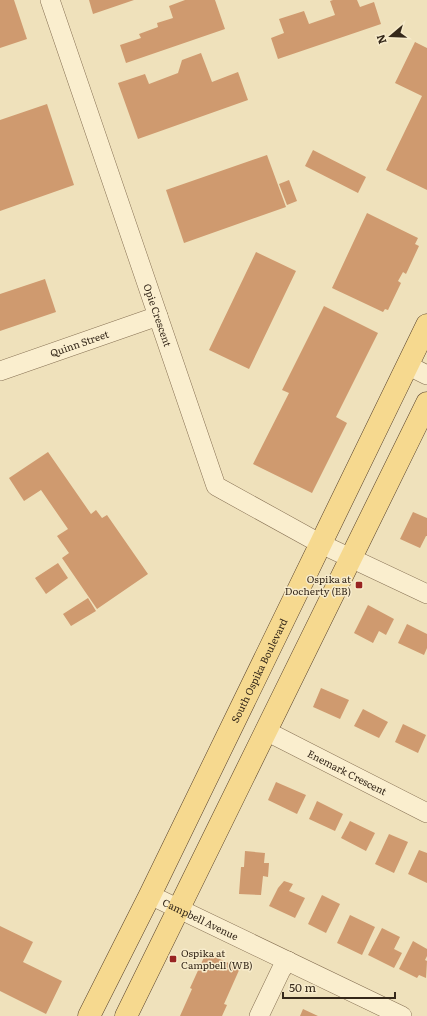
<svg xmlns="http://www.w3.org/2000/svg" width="427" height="1016" font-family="Literata,serif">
<rect width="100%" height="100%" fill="#efe1bb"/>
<path fill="#cf9a6f" d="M0,0h14l13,39 -27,9z
M89,0h45l-41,14z
M185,0h30l10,29 -99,34 -6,-18 21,-7 -2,-4 19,-7 -1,-4 16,-5 -4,-12z
M333,0h24l3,7 14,-5 7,22 -103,35 -7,-21 13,-5 -5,-14 25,-8 5,13 26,-9 -5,-14z
M415,42l12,6v142l-41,-20 36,-74 -27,-13z
M201,53l11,29 26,-10 10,28 -110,39 -20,-56 27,-9 4,10 29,-11 4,-13z
M47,104l27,81 -74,26v-91z
M313,150l53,27 -8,16 -53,-27z
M267,155l19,52 -102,36 -18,-53z
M289,180l8,21 -10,4 -8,-21z
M367,213l51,25 -3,6 4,2 -13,28 -3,-2 -5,9 3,2 -13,27 -3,-1 -2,3 -51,-24z
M256,252l40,19 -47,98 -40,-19z
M45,279l11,33 -56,19v-37z
M324,306l54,27 -42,84 11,6 -35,70 -59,-29 36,-71 -7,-3z
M48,452l43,62 5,-4 6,8 5,-3 41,59 -51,35 -35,-51 7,-5 -12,-17 11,-7 -27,-39 -17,11 -15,-23z
M413,512l14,6v18h-1l-6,12 -20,-9z
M58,563l10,15 -22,16 -11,-16z
M88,598l8,13 -25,15 -8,-12z
M368,605l26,14 -8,16 -7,-4 -6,12 -19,-10z
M407,624l20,10v14l-3,7 -26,-12z
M321,688l28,12 -9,19 -27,-12z
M363,709l25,13 -9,16 -25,-12z
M403,724l23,11 -8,18 -23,-11z
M276,782l30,13 -9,19 -29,-14z
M317,801l26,13 -8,17 -26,-12z
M350,821l25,12 -9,18 -25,-13z
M389,834l19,8 -14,31 -19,-9z
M419,850l8,3v30l-19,-9z
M245,851l20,2 -1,10h5l-1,14 -5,-1 -2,19 -22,-1 2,-27h3z
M284,881l9,3 -4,7 16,7 -10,20 -26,-12 9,-18z
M322,895l18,9 -14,29 -18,-9z
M350,915l25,12 -13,28 -25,-12z
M0,926l33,16 -10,20 39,19 -16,33 -46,-23z
M382,928l18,9 -6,12 8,4 -8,15 -26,-13z
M413,941l14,8v7l-2,4 2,1 -1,17 -7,-3 -2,3 -18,-9z
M206,953l34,15 -16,36 3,1 -5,11h-42l12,-27 -2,-1z
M303,1009l15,7h-18z"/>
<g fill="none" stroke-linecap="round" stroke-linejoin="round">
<defs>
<g id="minor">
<path id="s1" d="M50,0l166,486 105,58 106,50"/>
<path d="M407,365l20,10"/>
<path id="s2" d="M0,371l158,-55"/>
<path id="s3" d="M266,731l161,82"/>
<path id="s4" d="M150,895l252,121"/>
<path d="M259,1016l22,-46 7,-9"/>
</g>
<g id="major">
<path id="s5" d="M89,1016l61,-121 277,-570"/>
<path d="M126,1016l301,-613"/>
</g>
</defs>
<use href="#minor" stroke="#877154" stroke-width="20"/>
<use href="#major" stroke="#543e29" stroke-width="23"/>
<use href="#minor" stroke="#faeece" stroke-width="19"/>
<use href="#major" stroke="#f6d98f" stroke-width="22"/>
</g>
<g fill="#982422" stroke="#f7ebcb" stroke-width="1.5">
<rect x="355" y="581" width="8" height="8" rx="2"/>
<rect x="169" y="955" width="8" height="8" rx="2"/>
</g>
<g text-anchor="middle" stroke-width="3" stroke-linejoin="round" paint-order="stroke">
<g font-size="10" fill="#35281a" stroke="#f7ebcb">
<text dy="4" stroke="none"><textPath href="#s1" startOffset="333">Opie Crescent</textPath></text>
<text dy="4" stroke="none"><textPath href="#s2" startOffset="84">Quinn Street</textPath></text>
<text dy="4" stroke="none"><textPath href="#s5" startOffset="385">South Ospika Boulevard</textPath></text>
<text dy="4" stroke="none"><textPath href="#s3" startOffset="91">Enemark Crescent</textPath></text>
<text dy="4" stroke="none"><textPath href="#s4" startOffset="56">Campbell Avenue</textPath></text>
</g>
<g font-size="10" fill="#35281a" stroke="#f7ebcb" text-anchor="end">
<text x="351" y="583">Ospika at<tspan x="351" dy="12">Docherty (EB)</tspan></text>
<text x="181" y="957" text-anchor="start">Ospika at<tspan x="181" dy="12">Campbell (WB)</tspan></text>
</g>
</g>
<g transform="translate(391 36) rotate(251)" stroke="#f7ebcb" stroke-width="3" paint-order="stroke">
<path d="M0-3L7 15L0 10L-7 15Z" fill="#35281a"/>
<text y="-6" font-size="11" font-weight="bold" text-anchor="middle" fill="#35281a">N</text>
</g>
<path d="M283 992v6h112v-6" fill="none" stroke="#35281a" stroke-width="2"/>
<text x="289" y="992" font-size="12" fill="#35281a" stroke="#f7ebcb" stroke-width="3" paint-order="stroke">50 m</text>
</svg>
